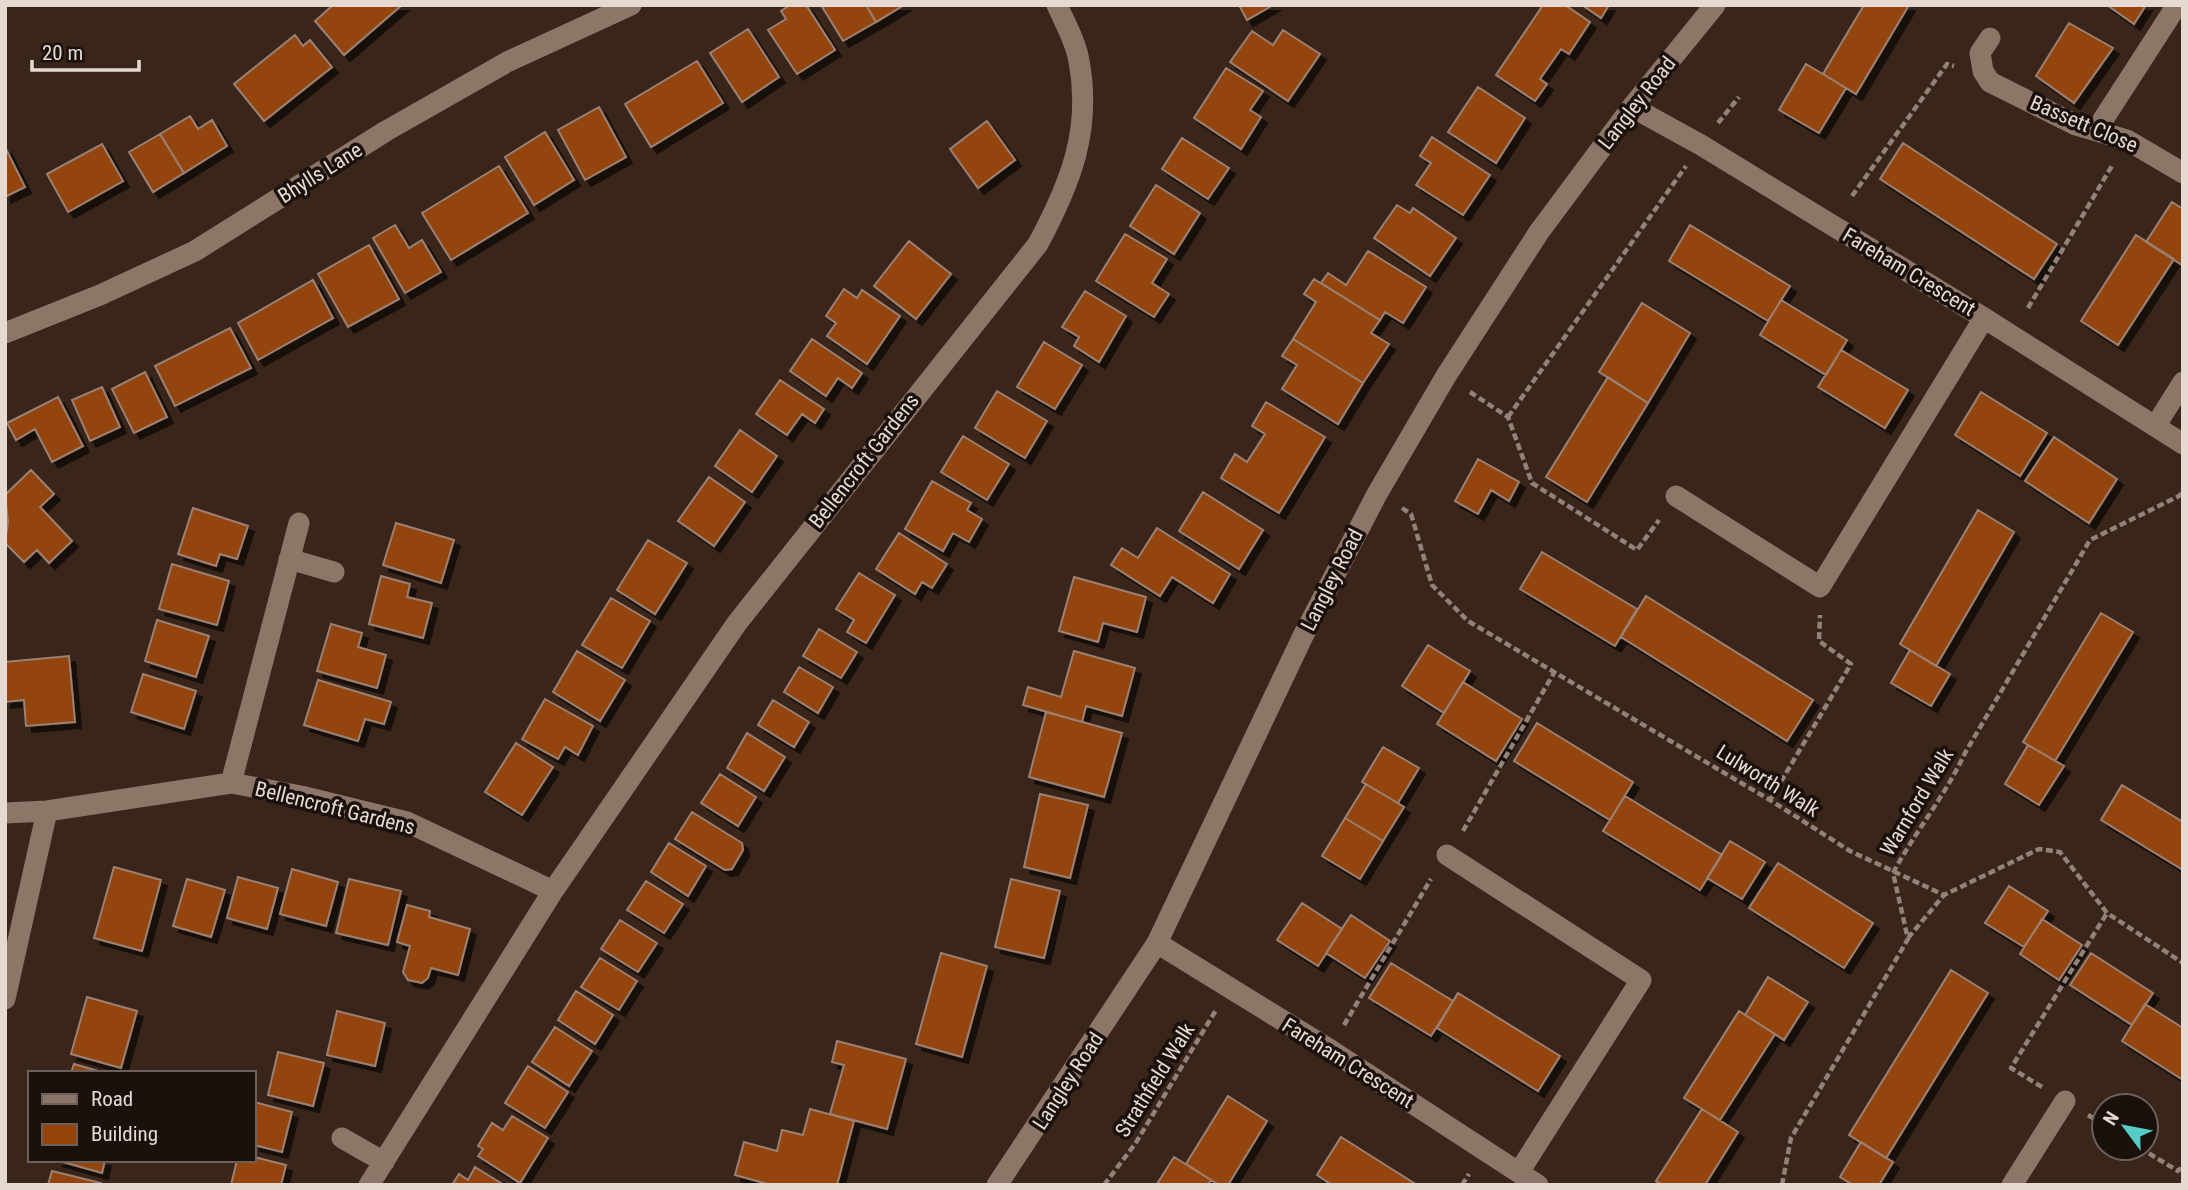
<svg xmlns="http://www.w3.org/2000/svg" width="2188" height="1190" font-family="'Roboto Condensed',sans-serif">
<defs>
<filter id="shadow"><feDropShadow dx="6" dy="6" stdDeviation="0" flood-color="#0009"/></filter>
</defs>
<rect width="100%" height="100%" fill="#39251a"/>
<path fill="#94440a" stroke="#9b8175" stroke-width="2" filter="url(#shadow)" d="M333,5h69l-58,50 -29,-34z
M790,5h16l29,45 -38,24 -29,-44 18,-11 -5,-8z
M821,5h45l10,17 -33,19z
M866,5h38l-28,17z
M1239,5h34l-26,15z
M1543,5h22l25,17 -21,32 -8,-5 -21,30 7,5 -12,17 -39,-26z
M1582,5h27l-8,13z
M1864,5h45l-53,89 -33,-20z
M2107,5h39l-12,19z
M2069,23l44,25 -39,55 -38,-27z
M748,29l31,48 -37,25 -32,-49z
M1283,30l37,24 -32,47 -58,-39 22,-31 21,14z
M295,35l8,11 7,-6 22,27 -68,54 -30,-37z
M697,61l26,42 -72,44 -26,-43z
M1806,64l40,24 -27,45 -40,-23z
M1226,68l37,23 -13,19 11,7 -20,32 -47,-31z
M1478,87l47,31 -29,45 -48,-31z
M599,107l27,50 -41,23 -27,-50z
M190,116l8,13 14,-9 15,26 -43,27 -24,-39z
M987,121l28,39 -37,28 -28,-39z
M545,132l29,48 -40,25 -29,-48z
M160,134l24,39 -31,19 -24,-40z
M1432,137l58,38 -27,40 -47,-30 15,-22 -11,-7z
M1182,138l47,30 -21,31 -46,-30z
M1903,143l154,101 -23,35 -154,-100z
M102,144l21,37 -55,31 -21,-38z
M5,147l20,40 -20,10z
M499,166l29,47 -77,47 -29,-47z
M1156,185l44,28 -26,41 -44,-28z
M2172,202l11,7 -1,56 -36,-23z
M1397,205l13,8 3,-5 43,30 -26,38 -56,-38z
M395,225l14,23 13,-8 19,32 -36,21 -32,-55z
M1690,225l100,61 -22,35 -99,-60z
M1125,234l42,25 -15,24 17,11 -15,23 -58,-36z
M2136,235l38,24 -56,86 -37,-24z
M909,241l42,33 -35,45 -42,-33z
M369,245l30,54 -51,28 -30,-53z
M1368,251l58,36 -23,36 -18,-11 -5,8 -59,-37 7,-10 18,12z
M1314,279l66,41 -9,13 18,11 -26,39 -70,-44 23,-37 -12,-8z
M313,280l20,38 -75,42 -20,-37z
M844,289l13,9 5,-8 38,26 -33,48 -40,-28 9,-13 -10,-7z
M1085,291l41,25 -27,46 -25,-16 5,-9 -17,-10z
M1781,300l66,40 -21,35 -66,-40z
M1642,303l48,30 -42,70 -49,-31z
M230,328l21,40 -76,38 -20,-40z
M812,339l50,34 -10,15 -14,-10 -12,18 -36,-25z
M1293,339l70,44 -25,41 -56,-35 15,-24 -15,-9z
M1044,342l38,23 -27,44 -38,-22z
M1841,350l67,40 -23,38 -67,-41z
M145,372l22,45 -33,16 -22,-44z
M1608,377l40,26 -61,99 -41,-25z
M780,380l44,29 -9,14 -13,-9 -15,21 -31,-21z
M102,387l18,40 -30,14 -18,-41z
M997,391l50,30 -22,37 -50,-30z
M1981,392l66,41 -27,43 -65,-41z
M58,397l25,49 -31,16 -17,-33 -19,11 -9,-17z
M1266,402l59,35 -46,76 -58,-35 14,-24 12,8 18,-28 -13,-8z
M740,430l37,26 -25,36 -37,-26z
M963,436l46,28 -22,36 -46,-28z
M2054,437l63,42 -28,44 -64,-42z
M1478,459l41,23 -10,19 -18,-11 -13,24 -23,-13z
M31,470l23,24 -14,13 32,34 -23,22 -12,-13 -13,12 -19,-19 3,-21 -3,-27z
M709,477l36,25 -31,44 -36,-25z
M932,481l39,22 -4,7 15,9 -13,23 -16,-9 -10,18 -38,-22z
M1203,492l60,38 -24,39 -60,-38z
M193,508l55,18 -11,33 -17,-5 -4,12 -38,-12z
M1978,510l36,22 -78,134 -36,-22z
M396,523l58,17 -13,43 -58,-18z
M1157,528l73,46 -17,29 -41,-26 -12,19 -49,-31 11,-17 16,10z
M899,533l48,31 -15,24 -10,-6 -7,12 -39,-25z
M648,540l39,23 -32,51 -38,-24z
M1542,552l95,57 -22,37 -95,-57z
M172,564l57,17 -12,44 -58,-16z
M859,573l36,22 -29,48 -19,-11 7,-12 -18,-11z
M381,576l29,8 -3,13 25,6 -9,35 -54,-14z
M1074,577l72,20 -9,35 -34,-9 -5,19 -39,-11z
M1646,596l167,104 -26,41 -166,-104z
M611,598l39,23 -28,47 -40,-23z
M2101,613l32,19 -78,129 -32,-19z
M157,620l52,16 -13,41 -51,-16z
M331,624l31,9 -4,14 28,8 -9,33 -60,-17z
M819,629l38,23 -16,26 -38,-22z
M1428,645l42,26 -26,42 -42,-27z
M1910,650l40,24 -19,32 -40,-23z
M577,651l48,29 -25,41 -47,-29z
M1074,651l61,17 -13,48 -36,-10 -4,16 -59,-17 5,-18 33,10z
M69,656l6,66 -49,4 -2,-26 -19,2v-40z
M799,667l34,20 -15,26 -34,-21z
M143,674l53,17 -12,38 -53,-17z
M318,680l73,22 -7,22 -19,-5 -7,22 -54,-16z
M1463,682l59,37 -26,42 -59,-37z
M545,699l48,27 -15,29 -13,-8 -7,12 -36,-20z
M773,700l36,22 -15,25 -36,-22z
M1046,712l76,21 -18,64 -75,-20z
M1537,723l96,59 -23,38 -96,-59z
M747,733l38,24 -21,34 -37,-23z
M516,743l37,24 -31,48 -37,-23z
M2028,745l36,21 -25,39 -34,-21z
M1383,747l36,21 -21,35 -36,-21z
M720,774l36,23 -18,29 -37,-23z
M1366,784l38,23 -21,34 -38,-23z
M2122,785l61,37v48l-82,-50z
M1040,794l48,11 -18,73 -46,-11z
M1625,796l97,59 -22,35 -97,-59z
M692,812l50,31 1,7 -11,19 -7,1 -50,-31z
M1345,818l38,23 -23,38 -38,-23z
M1730,841l35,21 -23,37 -35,-21z
M669,843l37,23 -18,30 -37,-24z
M1778,863l95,60 -29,45 -95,-60z
M114,867l47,13 -19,71 -48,-13z
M292,869l46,13 -12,44 -46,-12z
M238,877l40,11 -11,41 -40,-11z
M187,879l38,11 -14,47 -38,-11z
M349,879l52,12 -13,54 -52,-12z
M1011,879l49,12 -16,67 -49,-11z
M646,881l37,23 -19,29 -37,-23z
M2009,886l39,25 -24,36 -39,-24z
M1302,903l40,26 -24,37 -41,-26z
M407,905l23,6 -1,6 41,12 -12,46 -27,-7 -3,10 -6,5 -14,-3 -5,-8 7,-26 -13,-4z
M1351,915l39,26 -25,37 -39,-25z
M2042,919l40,26 -23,35 -39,-26z
M620,920l37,23 -19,29 -37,-23z
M941,953l46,13 -25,91 -46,-13z
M2091,953l62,40 -21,32 -62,-40z
M600,958l37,23 -18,29 -38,-23z
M1391,963l62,38 -22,35 -62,-38z
M1951,970l37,23 -102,165 -37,-23z
M1768,977l40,25 -24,38 -39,-25z
M576,991l37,24 -18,29 -37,-24z
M1458,993l102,63 -22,35 -101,-63z
M87,997l50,14 -16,57 -50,-14z
M2145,1004l38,24v52l-61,-39z
M337,1011l48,12 -10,43 -48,-11z
M1739,1011l36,23 -55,86 -36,-22z
M555,1027l37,24 -23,35 -37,-24z
M837,1041l69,18 -19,70 -57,-15 14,-49 -12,-3z
M278,1052l46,11 -11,43 -45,-11z
M74,1064l31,9h-34z
M528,1066l40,26 -23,36 -40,-25z
M1228,1096l39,25 -39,64h-9l-33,-21z
M254,1102l38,10 -10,40 -28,-7z
M810,1109l44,12 -17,64h-66l-36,-10 9,-33 33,9 5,-21 21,5z
M1702,1109l36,23 -33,53h-43l-6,-4z
M512,1116l36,22 -28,45 -42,-27 5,-7 -5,-3 14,-23 11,7z
M1341,1137l76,48h-85l-15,-10z
M1861,1142l32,20 -14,23h-26l-13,-8z
M254,1157l32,8 -5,20h-50l6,-25h17z
M1174,1157l37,23 -3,5 -51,-1z
M56,1160h49l-3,13z
M475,1167l29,18h-52l7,-11 9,6z
M52,1171l49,12v2h-53z"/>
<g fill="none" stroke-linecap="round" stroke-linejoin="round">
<path stroke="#928279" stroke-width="4.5" stroke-dasharray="7 3.5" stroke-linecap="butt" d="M1718,123l21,-26
M1852,196l95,-132 7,2
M2028,308l85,-144
M1470,392l38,25 24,66 105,67 22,-30
M1508,417l178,-251
M1402,508l9,6 21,71 36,36 302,179 80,51 94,44 95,-46 21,3 47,61 76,50
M1770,800l81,-136 -32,-23 1,-26
M1463,831l92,-160
M1908,938l36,-43
M1344,1025l87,-146
M2042,1087l-31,-19 96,-155
M2088,1115l16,10
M2140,1148l38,23 5,-5
M1104,1185l31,-41 81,-134
M1462,1185l7,-11
M1782,1185l9,-47 117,-199 -15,-66c22,-41 52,-77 72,-120l125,-213 89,-44 4,-4"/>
<path stroke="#8d7568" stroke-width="21" d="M1990,38l-10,15 3,18 7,11 86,43 51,15 56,33
M1632,107l69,38 283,173 199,126
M2097,129l80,-124
M5,333l95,-38 95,-44 191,-120 121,-69 124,-57
M2156,425l27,-43
M1676,496l144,91 164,-269
M289,559l45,13
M231,783l68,-260
M5,813l42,-2 184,-28 70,13 106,26 146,69
M1447,855l194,125 -122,192
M1157,943l172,106 209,136
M5,999l42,-188
M342,1138l42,24
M369,1185l184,-294 184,-268 301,-379c32,-60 54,-113 41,-183 -3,-19 -14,-38 -22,-56
M997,1185l160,-242 146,-307 74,-142 69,-118 93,-144 93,-125 83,-102
M2012,1185l53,-84"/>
</g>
<g text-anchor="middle" stroke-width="7" stroke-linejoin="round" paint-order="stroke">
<g font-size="21" fill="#e6d9d2" stroke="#1a100c">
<text transform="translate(1637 103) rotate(-52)" y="7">Langley Road</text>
<text transform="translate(2084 124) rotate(23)" y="7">Bassett Close</text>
<text transform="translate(320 173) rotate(-32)" y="7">Bhylls Lane</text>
<text transform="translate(1909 272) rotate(31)" y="7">Fareham Crescent</text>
<text transform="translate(864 461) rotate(-52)" y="7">Bellencroft Gardens</text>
<text transform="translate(1332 580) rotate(-63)" y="7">Langley Road</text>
<text transform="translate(1768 781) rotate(32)" y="7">Lulworth Walk</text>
<text transform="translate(1917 802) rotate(-59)" y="7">Warnford Walk</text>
<text transform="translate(335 808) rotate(14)" y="7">Bellencroft Gardens</text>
<text transform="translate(1348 1063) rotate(32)" y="7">Fareham Crescent</text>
<text transform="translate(1155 1080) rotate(-58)" y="7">Strathfield Walk</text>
<text transform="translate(1068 1081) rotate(-57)" y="7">Langley Road</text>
</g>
</g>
<rect width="2188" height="1190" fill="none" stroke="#e6d9d2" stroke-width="14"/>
<rect x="28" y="1071" width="228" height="91" fill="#1a100c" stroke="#6c605b" stroke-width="2"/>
<rect x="42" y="1094" width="35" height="10" fill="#8d7568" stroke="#6c605b" stroke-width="2"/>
<text x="91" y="1106" font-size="21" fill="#e6d9d2">Road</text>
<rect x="42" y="1124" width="35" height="21" fill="#94440a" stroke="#6c605b" stroke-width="2"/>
<text x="91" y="1141" font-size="21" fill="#e6d9d2">Building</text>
<g transform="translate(2125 1127) rotate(302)"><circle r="33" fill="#1a100c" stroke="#6c605b" stroke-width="2"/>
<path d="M0-5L12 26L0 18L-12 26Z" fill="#55cdc6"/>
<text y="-10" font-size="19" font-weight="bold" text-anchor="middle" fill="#e6d9d2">N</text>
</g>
<path d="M32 60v10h107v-10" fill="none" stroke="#e6d9d2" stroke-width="3.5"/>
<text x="42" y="60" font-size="21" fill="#e6d9d2" stroke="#1a100c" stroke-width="5" paint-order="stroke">20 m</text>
</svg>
